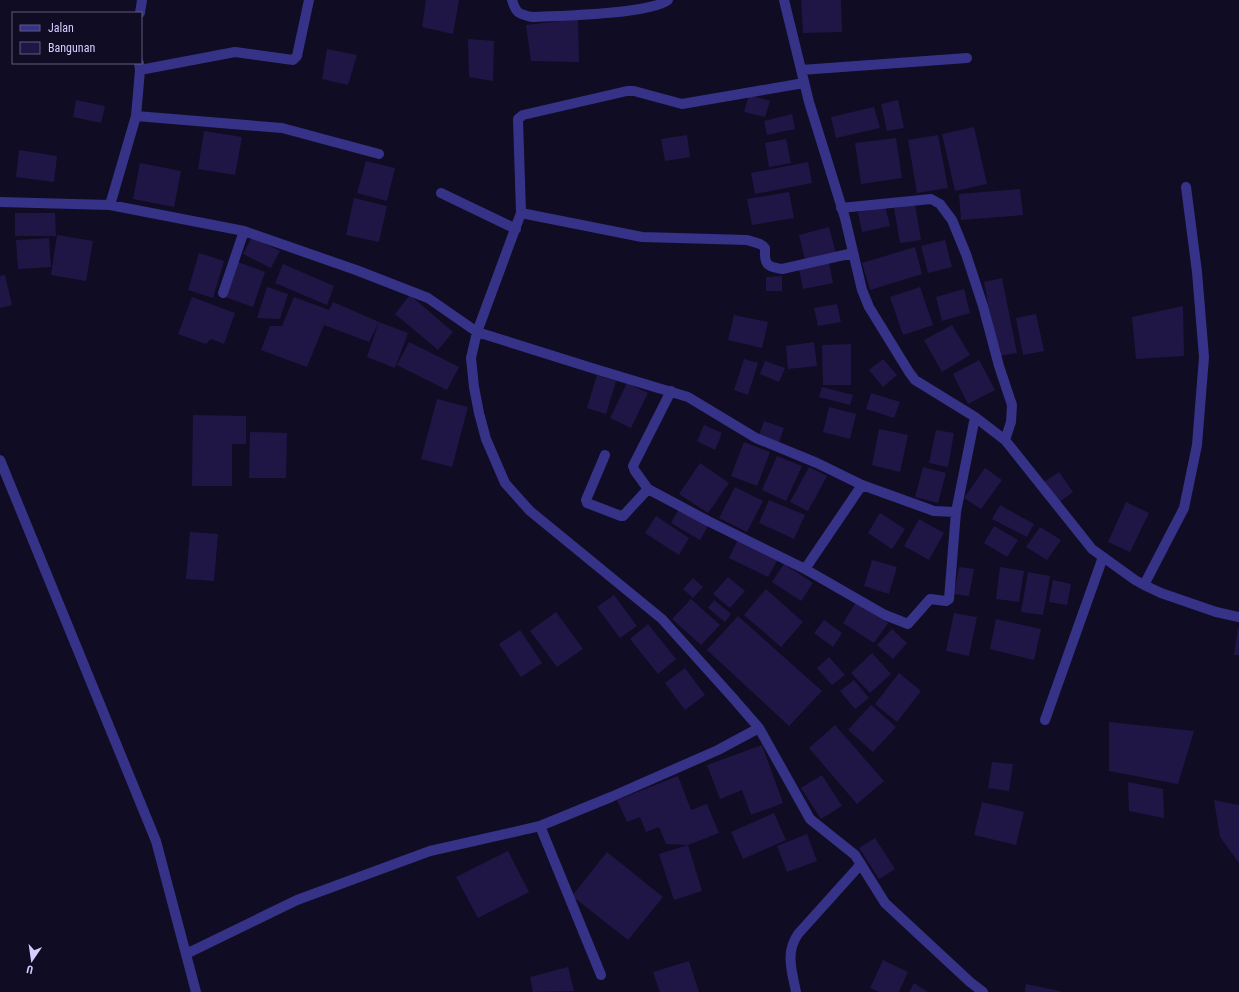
<svg xmlns="http://www.w3.org/2000/svg" width="1239" height="992" font-family="'Roboto Condensed',sans-serif">
<rect width="100%" height="100%" fill="#100c23"/>
<path fill="#201646" d="M426,0h33l-6,34 -31,-7z
M801,0h40l1,32 -39,1z
M578,19l1,43 -48,-1 -5,-36z
M468,39l26,2 -1,40 -24,-4z
M327,49l30,6 -9,30 -26,-6z
M749,95l21,6 -5,16 -21,-5z
M76,100l29,6 -4,17 -28,-6z
M898,100l6,28 -17,3 -6,-27z
M874,107l6,21 -44,10 -5,-21z
M792,114l3,15 -28,6 -3,-14z
M974,127l13,57 -32,7 -13,-57z
M204,131l38,6 -7,38 -37,-6z
M687,135l3,22 -25,4 -4,-22z
M938,135l10,53 -31,5 -9,-53z
M896,138l6,40 -41,6 -6,-41z
M786,139l5,24 -22,4 -4,-24z
M19,150l38,6 -3,26 -38,-5z
M366,161l29,7 -8,33 -30,-8z
M808,162l4,21 -57,11 -4,-21z
M140,163l41,8 -7,36 -41,-8z
M1020,189l3,26 -62,5 -2,-26z
M789,192l5,26 -42,7 -5,-26z
M354,198l33,8 -8,36 -33,-7z
M915,204l6,36 -21,3 -6,-35z
M885,206l5,20 -28,6 -4,-20z
M15,213h40l1,23h-41z
M829,227l7,26 -31,7 -6,-25z
M57,235l36,6 -7,40 -35,-6z
M252,237l28,14 -9,17 -28,-14z
M49,238l2,29 -33,2 -2,-29z
M945,240l7,27 -24,6 -7,-27z
M915,247l7,27 -52,16 -8,-27z
M199,253l25,8 -11,37 -25,-8z
M238,262l27,10 -12,35 -28,-10z
M829,263l4,20 -30,6 -4,-20z
M283,264l51,22 -7,19 -52,-22z
M5,275l7,30 -12,3v-32z
M782,276v15h-16v-14z
M1002,278l15,75 -19,3 -14,-74z
M267,287l21,7 -8,25 -23,-1z
M920,287l13,38 -30,10 -13,-38z
M964,289l6,24 -28,8 -6,-24z
M410,295l43,37 -15,18 -43,-36z
M192,297l43,16 -11,31 -13,-5 -5,5 -28,-10z
M294,297l35,13 4,-8 46,20 -10,20 -45,-17 -17,42 -46,-17 9,-24h12z
M837,304l4,18 -23,4 -4,-18z
M1183,306l1,50 -48,3 -4,-42z
M1036,314l8,37 -21,4 -7,-37z
M734,315l34,7 -6,26 -34,-8z
M379,322l29,11 -13,35 -28,-11z
M952,325l18,30 -28,17 -18,-32z
M409,342l50,25 -12,23 -50,-25z
M814,342l3,24 -29,3 -2,-23z
M851,344v41h-28l-1,-40z
M744,359l14,4 -10,32 -14,-5z
M883,359l14,16 -14,12 -14,-17z
M979,360l16,30 -27,14 -15,-30z
M765,361l20,7 -6,14 -19,-8z
M597,375l19,6 -10,33 -19,-6z
M627,383l21,10 -17,35 -21,-10z
M822,387l31,8 -3,10 -31,-8z
M871,393l29,9 -6,16 -28,-9z
M437,399l31,8 -16,60 -31,-8z
M829,407l27,7 -6,25 -27,-7z
M193,415l53,1v28h-14v42h-40z
M764,421l20,7 -5,14 -20,-7z
M704,425l18,8 -7,17 -18,-9z
M879,429l29,6 -8,37 -28,-7z
M936,430l18,3 -6,34 -19,-4z
M250,432l37,1 -1,45h-37z
M744,442l26,10 -13,34 -26,-10z
M777,456l25,10 -16,35 -24,-11z
M700,463l29,20 -21,30 -29,-19z
M809,467l18,9 -19,35 -18,-9z
M923,467l23,6 -8,30 -23,-6z
M985,468l17,12 -21,29 -17,-11z
M1059,472l14,20 -15,11 -14,-21z
M735,487l28,14 -16,31 -28,-14z
M769,500l36,15 -11,24 -35,-16z
M1126,502l23,11 -19,39 -22,-10z
M1000,505l34,19 -7,13 -35,-18z
M679,509l29,17 -8,14 -29,-17z
M880,513l25,16 -13,20 -24,-16z
M656,516l33,22 -10,17 -34,-22z
M919,519l25,14 -15,27 -25,-14z
M994,526l24,14 -11,17 -23,-14z
M1040,527l21,13 -14,20 -21,-13z
M190,532l28,2 -4,47 -28,-2z
M738,539l40,20 -10,18 -39,-19z
M872,560l25,7 -8,27 -25,-8z
M784,564l29,19 -12,18 -29,-19z
M959,567l15,2 -5,27 -15,-2z
M1000,567l24,4 -5,31 -23,-3z
M1028,572l22,4 -7,39 -22,-3z
M728,577l17,14 -15,17 -17,-14z
M693,578l10,9 -10,11 -10,-9z
M1053,580l18,4 -4,21 -18,-3z
M766,589l37,33 -22,25 -37,-32z
M614,595l23,31 -17,12 -23,-31z
M691,599l29,26 -19,20 -29,-26z
M714,600l17,14 -6,8 -17,-14z
M856,602l32,21 -14,20 -31,-20z
M556,612l27,37 -26,18 -27,-36z
M954,613l23,4 -8,39 -23,-5z
M738,616l84,75 -33,35 -82,-76z
M996,619l45,10 -7,31 -44,-11z
M824,620l18,13 -9,14 -19,-14z
M648,624l28,35 -18,15 -28,-35z
M1238,628h1v27h-5z
M892,629l15,14 -14,16 -16,-14z
M520,630l22,33 -21,14 -22,-33z
M872,653l19,21 -21,19 -19,-20z
M829,657l16,18 -13,10 -15,-17z
M685,668l20,27 -20,15 -20,-27z
M899,673l22,18 -24,31 -22,-18z
M854,680l15,18 -14,11 -15,-18z
M871,705l25,22 -23,25 -25,-22z
M1109,722l85,9 -16,53 -69,-13z
M835,725l49,56 -27,23 -48,-56z
M762,745l21,58 -32,12 -9,-25 -22,9 -13,-34z
M992,762l21,2 -4,27 -21,-3z
M822,775l20,31 -21,13 -20,-31z
M678,776l13,34 16,-6 12,29 -31,12 -22,-1 -7,-17 -13,5 -6,-15 -13,5 -10,-22z
M1128,782l35,7 1,29 -35,-7z
M1214,800l25,5v58l-19,-26z
M982,802l42,10 -8,33 -42,-10z
M774,813l12,27 -43,19 -12,-27z
M807,834l10,27 -30,11 -10,-26z
M875,838l20,31 -16,10 -20,-31z
M688,845l14,46 -28,9 -15,-46z
M508,851l21,41 -51,26 -22,-41z
M607,852l56,45 -35,43 -56,-44z
M883,960l25,12 -9,20h-20l-9,-4z
M689,961l10,31h-39l-7,-20z
M568,967l6,24 -41,1 -3,-15z
M914,983l14,9h-19z
M1026,984l34,7v1h-35z"/>
<g fill="none" stroke-linecap="round" stroke-linejoin="round">
<path stroke="#363287" stroke-width="10" d="M512,0c4,13 6,14 20,17 27,-1 118,-3 136,-17
M784,0l25,102 36,116 17,72 7,17 40,65 6,8 60,37 30,23 87,109 43,31 9,5 17,8 55,19 23,5
M140,13l2,-13
M140,70l95,-18 58,8 4,-4 12,-56
M801,70l166,-12
M804,83l-122,21 -48,-13h-7l-104,24 -5,4 3,94 -44,119 -6,26 3,29 5,26 7,26 19,44 25,28 132,108 71,79 26,30 51,91 45,36 30,48 85,79 13,10
M136,116l146,12 97,26
M441,193l75,36
M0,202l110,3 26,-89 4,-46 -1,-7
M110,205l134,26 112,39 72,28 49,34 118,37 93,28 68,41 61,25 45,22 72,26 22,1 19,-95
M841,208l90,-9 9,5 12,16 14,34 17,52 16,60 13,39 -1,17 -6,18
M521,213l121,24 105,3c6,2 15,3 18,8 0,1 0,5 0,6 0,13 6,13 17,15l71,-16
M223,293l21,-62
M671,391l-38,75 2,5 13,18 60,32 97,48 57,-84
M605,455l-19,45 1,3 34,13h2l25,-27
M0,460l156,381 40,151
M805,569l80,46 23,9 22,-25 16,2 3,-2 7,-87
M1144,585l40,-77 13,-63 7,-88 -7,-85 -11,-85
M1045,720l58,-163
M540,826l61,149
M186,954l111,-54 133,-49 110,-25 71,-29 107,-47 41,-22
M796,992c-4,-21 -11,-39 2,-58l63,-70"/>
</g>
<rect x="12" y="12" width="130" height="52" fill="#100c23" stroke="#5e5a7b"/>
<rect x="20" y="25" width="20" height="6" fill="#363287" stroke="#5e5a7b"/>
<text x="48" y="32" font-size="12" fill="#d4ceff">Jalan</text>
<rect x="20" y="42" width="20" height="12" fill="#201646" stroke="#5e5a7b"/>
<text x="48" y="52" font-size="12" fill="#d4ceff">Bangunan</text>
<g transform="translate(32 960) rotate(193)" stroke="#100c23" stroke-width="3" paint-order="stroke">
<path d="M0-3L7 15L0 10L-7 15Z" fill="#d4ceff"/>
<text y="-6" font-size="11" font-weight="bold" text-anchor="middle" fill="#d4ceff">U</text>
</g>
</svg>
